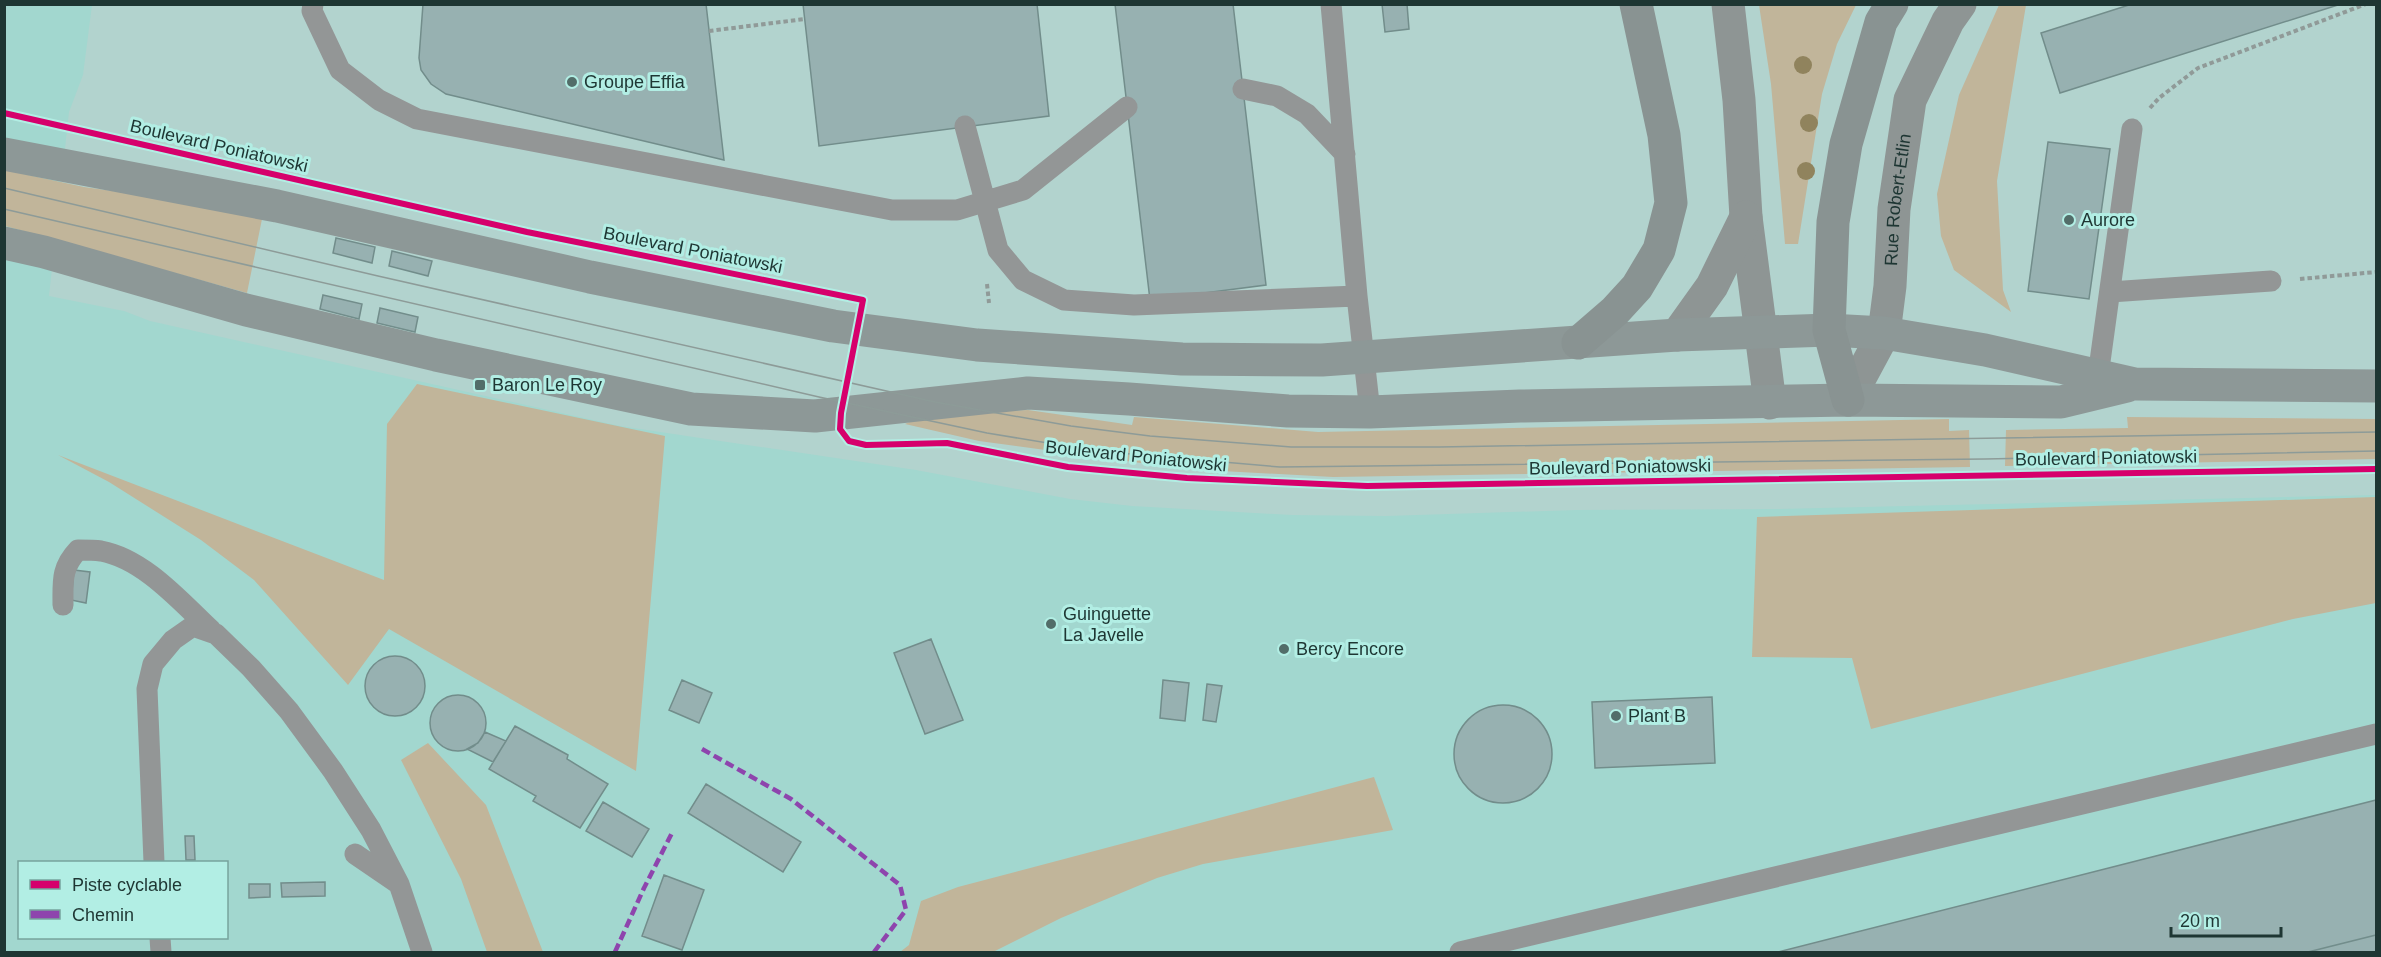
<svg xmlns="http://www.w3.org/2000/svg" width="2381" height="957" font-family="Arial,sans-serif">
<rect width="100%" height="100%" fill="#b2d3ce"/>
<path fill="#a2d7cf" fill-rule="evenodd" d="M5,5h87l-9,70 -14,37 -20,184 75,15 26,10 470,105 296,44 154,29 62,7 160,9 94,1 190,-6 199,-1 601,-14v457h-2371zM20,862h206v76h-206z"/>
<path fill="#c1b59a" d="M1759,5h97l-19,39 -15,50 -24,150h-13l-14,-160z
M1999,5h27l-29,176 6,109 8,22 -57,-42 -13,-34 -4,-42 22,-99z
M5,170l79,17 107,15 71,17 -15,74 -242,-67z
M417,384l248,52 -29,335 -247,-142 -41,56 -94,-105 -53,-40 -92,-58 -51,-27 326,125 3,-156z
M1028,410l104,15 2,-8 184,15 631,-13v12l20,-1 1,37 -637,10 -148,-8 -206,-28 -74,-17c24,-13 93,-12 123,-14z
M2127,417l249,2v40l-371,7 1,-36 122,-2z
M2376,497v106l-83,16 -422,110 -19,-71 -100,-1 5,-140z
M428,743l58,62 57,147h-56l-26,-73 -60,-119z
M1374,777l19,53 -190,34 -46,14 -96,40 -68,34h-93l9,-7 12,-44 37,-14z"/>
<path fill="#97b1b1" stroke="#728d8b" stroke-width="1.5" d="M423,4h283l18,156 -278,-66 -15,-10 -10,-14 -2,-12z
M803,4h234l12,112 -230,30z
M1115,4h118l33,281 -116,15z
M1382,4h25l2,25 -24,3z
M2132,4h209l-281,89 -19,-60z
M2048,142l62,7 -21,150 -61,-8z
M336,238l39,9 -3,16 -39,-10z
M392,251l40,10 -4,15 -39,-10z
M323,295l39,9 -3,15 -39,-10z
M380,308l38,9 -3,15 -38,-9z
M74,570l16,2 -4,31 -15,-3z
M931,639l32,81 -38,14 -31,-81z
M365 686a30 30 0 1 1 60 0a30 30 0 1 1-60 0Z
M682,680l30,13 -13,30 -30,-13z
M1163,680l26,3 -4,38 -25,-3z
M1207,684l15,2 -6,36 -13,-2z
M430 723a28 28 0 1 1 56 0a28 28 0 1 1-56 0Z
M1712,697l3,66 -120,5 -3,-66z
M1454 754a49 49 0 1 1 98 0a49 49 0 1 1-98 0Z
M515,726l53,29 -1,4 41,25 -28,44 -47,-27 3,-5 -47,-27z
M485,732l21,9 -13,21 -26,-13 11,-6z
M706,784l95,58 -18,30 -95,-59z
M2376,800v135l-68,17h-530z
M603,802l46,27 -17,28 -46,-26z
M185,836h9l1,24h-9z
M664,875l40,15 -22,60 -40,-14z
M325,882v14l-43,1 -1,-14z
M249,884h21v13l-21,1z
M2376,935v17h-68z"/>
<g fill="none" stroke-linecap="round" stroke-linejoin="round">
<path stroke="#909a98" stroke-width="4" stroke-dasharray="4.5 3" stroke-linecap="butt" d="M709,31l96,-12
M2150,108l9,-10 39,-30 168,-64
M2300,279l76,-7
M987,284l2,19"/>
<path stroke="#939696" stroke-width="21" d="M313,4l-1,7 28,59 39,30 38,19 475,91h65l66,-20 104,-83
M1331,4l26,292 13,116
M1243,89l34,7 30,18 38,40
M965,126l33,124 25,30 41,20 70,5 223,-9
M2110,292l161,-11
M2098,376l34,-247
M63,605c0,-24 -2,-37 15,-55 8,0 16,0 23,1 43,8 79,50 110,79
M355,854l41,28
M154,862l-7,-173 6,-25 20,-24 20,-14 23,8 35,34 38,43 44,60 38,59 28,54 23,68
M160,938l1,14
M1460,952l916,-218"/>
<g stroke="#8e9594" stroke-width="33">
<path d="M1728,4l11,96 7,117 24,186"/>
<path d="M1677,335l35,-49 34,-69"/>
<path id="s1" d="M1848,400l36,-67 6,-47 4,-77 16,-109 38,-79 12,-17"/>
</g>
<path stroke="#8d9897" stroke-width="33" d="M4,154l273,52 313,71 243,49 144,19 205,14 140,1 355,-25 152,-5 55,3 101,17 150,34 241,2
M4,243l40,9 202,58 190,45 255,54 124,7 213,-23 101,6 159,12 82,1 150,-6 328,-6 213,2 66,-16"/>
<path stroke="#899392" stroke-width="33" d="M1578,343l37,-32 22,-24 22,-37 12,-47 -7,-68 -28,-131
M1848,400l-19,-70 4,-108 13,-78 35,-122 11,-18"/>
<path stroke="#8d9b98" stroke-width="1.5" d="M4,188l374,88 557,126 136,24 79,10 141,11h148l937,-15
M4,209l815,188 168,36 109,18 184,16 705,-8 391,-8"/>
<path stroke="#8e44ad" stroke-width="4.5" stroke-dasharray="9 4.5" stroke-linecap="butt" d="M702,749l89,50 109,86 6,25 -32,42
M615,952l29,-64 28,-55"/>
<defs>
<path id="cycleway" d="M4,113l523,119 336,68 -22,113 -1,16 9,12 17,4 81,-2 121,24 119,11 180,8 1009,-17"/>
</defs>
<use href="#cycleway" stroke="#b2eee4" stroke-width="10"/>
<use href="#cycleway" stroke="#d6006c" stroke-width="6"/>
</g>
<g fill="#90835d">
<circle cx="1803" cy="65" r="9"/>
<circle cx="1809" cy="123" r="9"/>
<circle cx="1806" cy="171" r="9"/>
</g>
<g fill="#526d69" stroke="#b2eee4" stroke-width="2">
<circle cx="572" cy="82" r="6"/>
<circle cx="2069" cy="220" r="6"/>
<rect x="474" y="379" width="12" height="12" rx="3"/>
<circle cx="1051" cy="624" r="6"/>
<circle cx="1284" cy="649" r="6"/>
<circle cx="1616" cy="716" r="6"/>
</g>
<g text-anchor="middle" stroke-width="6" stroke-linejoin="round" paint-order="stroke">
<g font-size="18" fill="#1e3633" stroke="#b2eee4" text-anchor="start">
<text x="584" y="88">Groupe Effia</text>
<text x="2081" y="226">Aurore</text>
<text x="492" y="391">Baron Le Roy</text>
<text x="1063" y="620">Guinguette<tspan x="1063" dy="21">La Javelle</tspan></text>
<text x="1296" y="655">Bercy Encore</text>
<text x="1628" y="722">Plant B</text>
</g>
<g font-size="18" fill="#1e3633" stroke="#b2eee4">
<text transform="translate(219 146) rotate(13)" y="6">Boulevard Poniatowski</text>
<text dy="6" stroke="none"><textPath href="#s1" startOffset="210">Rue Robert-Etlin</textPath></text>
<text transform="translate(693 250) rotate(11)" y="6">Boulevard Poniatowski</text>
<text transform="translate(1136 456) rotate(6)" y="6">Boulevard Poniatowski</text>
<text transform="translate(2106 458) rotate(-1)" y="6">Boulevard Poniatowski</text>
<text transform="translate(1620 467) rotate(-1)" y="6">Boulevard Poniatowski</text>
</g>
</g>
<rect width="2381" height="957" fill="none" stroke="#1e3633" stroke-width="12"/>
<rect x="18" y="861" width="210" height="78" fill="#b2eee4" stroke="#77a49d" stroke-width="1.5"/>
<rect x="30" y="880" width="30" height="9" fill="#d6006c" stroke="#77a49d" stroke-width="1.5"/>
<text x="72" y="891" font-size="18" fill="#1e3633">Piste cyclable</text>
<rect x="30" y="910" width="30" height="9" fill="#8e44ad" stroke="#77a49d" stroke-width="1.5"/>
<text x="72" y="921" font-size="18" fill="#1e3633">Chemin</text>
<path d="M2171 927v9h110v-9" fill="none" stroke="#1e3633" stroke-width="3"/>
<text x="2180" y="927" font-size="18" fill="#1e3633" stroke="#b2eee4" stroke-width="4.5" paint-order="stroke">20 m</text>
</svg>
